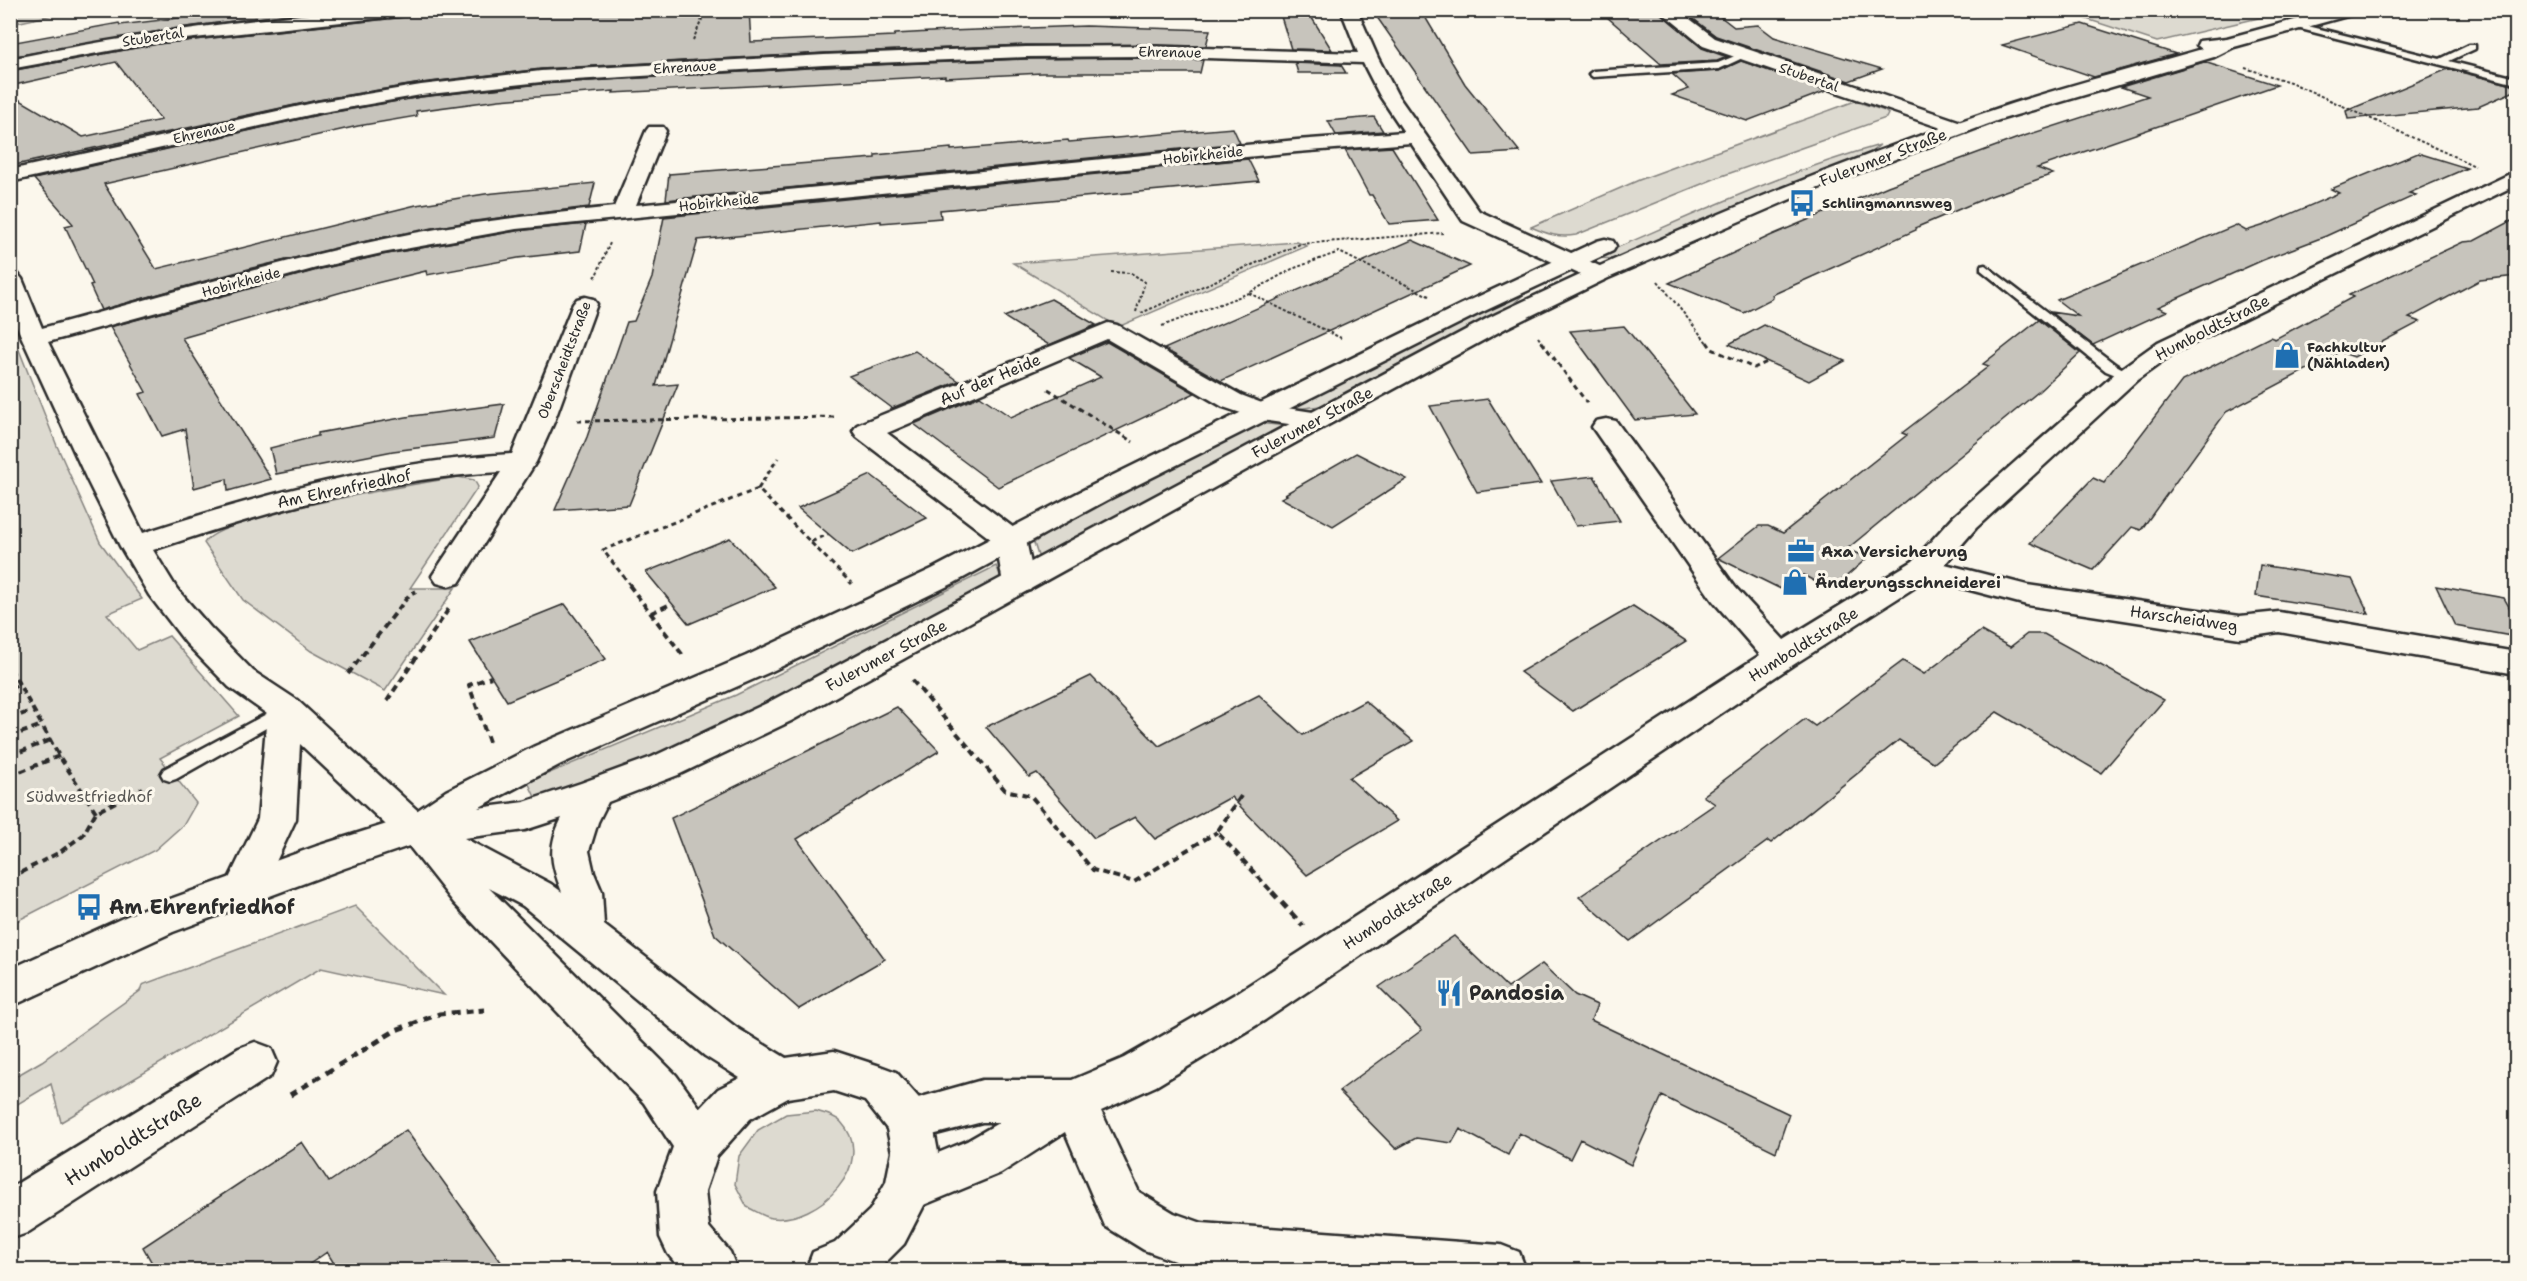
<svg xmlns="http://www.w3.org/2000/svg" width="2527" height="1281" font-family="'Shantell Sans',sans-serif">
<rect width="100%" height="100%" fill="#fbf7ec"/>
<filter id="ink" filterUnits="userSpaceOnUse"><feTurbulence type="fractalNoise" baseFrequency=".0167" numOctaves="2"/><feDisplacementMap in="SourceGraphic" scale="12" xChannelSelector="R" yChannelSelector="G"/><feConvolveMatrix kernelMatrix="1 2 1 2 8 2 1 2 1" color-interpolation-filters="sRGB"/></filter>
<g filter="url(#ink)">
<path fill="#dddad0" stroke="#84827e" stroke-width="1.5" d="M11,10h60v1l-60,13z
M2062,11v-1l226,1 -131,31z
M1855,101l30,10 3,3 -2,4 -167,59 -143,58c-17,3 -29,-1 -45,-8l108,-47z
M1880,145l-14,11 -79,30 -169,73 -25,-1c94,-40 189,-86 287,-113z
M1297,242l10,4 -189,81 -105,-64z
M1519,293l4,2 -17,16 -177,94 -42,5z
M10,327l47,119 43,96 42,57 -35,15 30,36 32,-14 70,80 -79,42 36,45 -12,21 -29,26 -144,74z
M1257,423l30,3 -247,136 -6,-19 37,-26z
M458,477l16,3 4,7 -68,101h45l-70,103 -74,-40 -68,-51 -39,-57c16,-28 213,-59 254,-66z
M996,566l5,10 -16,16 -207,110 -126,56 -116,41 -8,-17 208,-87z
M355,906l89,89 -123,-27 -260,154 -10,-38 -40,24v-29l31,-18 98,-70 2,-6z
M816,1111c7,2 20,5 25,11 38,41 -23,102 -69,96 -8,-1 -18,-8 -25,-11l-12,-23 4,-28 19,-26 28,-16z"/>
<path fill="#c7c4bc" stroke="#2b2b2b" stroke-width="1.5" d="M245,10h77l-144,18 -168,29v-14l109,-20 1,2z
M416,10h31l1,5 56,-5h245l2,32 143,-6 1,-2 54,-3 137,-5 124,4 -4,16 -180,-1 -202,8 -283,16 -120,14 -103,17 -308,66v-72l73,43 78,-17 -45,-58 -106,24v-15l148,-27 248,-27z
M1279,10h28l25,40 -41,-1z
M1372,10h49l44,74 55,68 -47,3z
M1599,10h58l45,38 25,9 -10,4 -56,3z
M1682,10h30l22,17 24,-2 16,12 108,32 -33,12 -133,-45z
M2082,24l94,30 -82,23 -92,-32z
M1142,58l61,2 -3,13h-158l-97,5v-2l-332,17 1,-2 -115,9 -83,11 1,5 -59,10 -254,58 52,85 260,-64 69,-11 110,-11 -6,24 -122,15 -87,16 -128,30 -151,42 -11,-24 3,-1 -28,-59 8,-2 -39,-45 284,-64 103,-18 120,-13 283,-17 202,-8z
M1741,61l85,30 -79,30 -75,-26 17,-6 -17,-15 47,-3z
M2204,62l73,23 -240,83 16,6 -65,23 -73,31 1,2 -144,65 1,3 -29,15 -75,-30 103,-48 116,-49 130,-48 130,-42 -27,-9z
M1295,63l46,2 5,8h-48z
M2448,69l69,17v4l-39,17 -130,12 -2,-8z
M1374,117l9,14 -47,4 -8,-14z
M1233,128l7,15 -574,57 3,-26 206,-16v-3l76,-7v2l117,-10 1,2z
M1392,147l46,73 -49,4 -17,-29h-3l-24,-45z
M2418,153l49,15 -58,25 7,2 -90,41 -63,24 -105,47 9,4 -74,34 -43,-33 28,4 -21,-16 179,-75 10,6 19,-6 74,-32 -8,-4z
M1248,159l11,22 -319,29 1,8 -60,5v-2l-183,19 -42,146 22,-2 -49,121 -74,5 32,-73 40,-115 7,-1 18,-43 12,-61z
M2517,218v58l-37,4 -71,38 11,4 -66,35 -14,-5 -114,60 -85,118 -9,-3 -39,43 -63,-27 63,-65 11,5 78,-102 88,-44 5,2 78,-42 -4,-2 114,-53 11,-1z
M586,224l-6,27 -62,7 -91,17 -1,-4 -70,17 -174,50 89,141 -43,12 -1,-12 -33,9 -9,-59 -23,7 -22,-42 6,-2 -36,-65 211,-58 61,-14 134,-24z
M1412,240l58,26 -249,115 -57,-32z
M1051,299l45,26 -47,20 -45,-28z
M2039,320l41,33 -42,39 -191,157 20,9 -36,32 -28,-15 -18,16 -67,-33 41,-32h9l15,7 124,-98 -5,-2 87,-67 -6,-2z
M1764,325l81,36 -36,20 -80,-37z
M1624,326l42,51 29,37 -60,6 -65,-89z
M1107,342l88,51 -197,94 -84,-63 66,-28 31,21 90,-40 -32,-19z
M915,351l44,30 -67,27 -43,-32z
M1488,399l19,31 34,54 -64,8 -47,-86z
M504,404l-9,34 -102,13 -117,23 -6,-26 48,-12v-3l94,-17z
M1356,453l51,26 -74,47 -52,-28 6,-3 -2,-1z
M871,475l56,43 -75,36 -54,-46z
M1594,476l26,45 -44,5 -25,-45z
M730,538l45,49 -86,37 -43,-52z
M2260,565l92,14 17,35 -113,-18z
M2436,586l68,12 13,23v16l-62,-11z
M565,604l41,55 -99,42 -37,-59z
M1633,606l53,35 -113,70 -53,-39z
M1981,631l29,16 17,-13h17l120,66 -63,73 -104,-61 -63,51 -35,-23 -128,103 -3,-2 -138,100 -51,-44 136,-93 -12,-8 102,-77 10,7 88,-65 21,13z
M1091,676l68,70 100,-51 44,40 62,-34 48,40 -64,37 48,43 -90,54 -76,-78 -76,42 -20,-22 -41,21 -57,-65 -8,4 -43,-50z
M897,707l42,44 -142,88 88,120 -86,50 -84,-74 -44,-117z
M1454,936l54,52 34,-24 33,31 22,10 -6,15 198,94 -13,38 -114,-56 -31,69 -51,-26 -10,20 -51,-26 -11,22 -48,-26 -8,14 -36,-5 -20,11 -57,-58 83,-61 -43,-43z
M406,1130l101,140h-169l-11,-18 -26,18h-145l-13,-23 159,-105 27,40z"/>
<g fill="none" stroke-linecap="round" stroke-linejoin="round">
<defs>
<path id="lane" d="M2296,23l144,36 29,-14h6v4l-26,12 67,17v6l-223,-57v-4z
M1742,53l7,2 -30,14 -126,8 -4,-3 4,-3 125,-8z
M1985,265l131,100 18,10 -1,3h-10l-17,-7 -125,-101v-4z
M285,704l6,2 3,4 -3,4 -115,65 -6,2 -6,-2 -3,-5 3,-5z"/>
<path id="street" d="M349,10h65l-8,5 -248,27 -148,27v-10c112,-23 225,-38 339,-49z
M1341,10h16l21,48 20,38 81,115 127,58 4,5 -4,5 -8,2 -8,-2 -127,-58 -52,-78 -114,9 -781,77 -134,24 -62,14 -272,75 95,191c120,-39 243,-72 369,-79l61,-150 4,-5 8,-2 8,2 4,5 -43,118 -18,40 -77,121 -11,3 -11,-3 -5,-7 69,-104c-119,6 -236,40 -348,78l24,39 33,38 43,44 44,29 131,120 6,10 -6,10 -13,4 -13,-4 -102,-96 -4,75 -38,81 -14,5 -14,-5 -6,-11 34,-70 9,-105 -38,-27 -43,-44 -37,-48 -29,-49 -32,-64 -66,-144 -12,-28v-38l8,2 4,5 20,49c112,-30 224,-64 338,-88 77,-17 155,-25 234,-33l32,-76 3,-4h14l3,4 -30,74 661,-65 107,-8 -24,-36 -17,-33 -221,-7 -116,1 -202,8 -283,17 -120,13 -103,18 -308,69v-12l308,-68 103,-17 120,-14 283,-16 202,-8 116,-1 216,7z
M1659,10h19l37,28 252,86 3,4 -3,4h-14l-250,-86z
M2516,171v14l-340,167 -39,28 -161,148 -31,36 82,21 213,31 39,-4 237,40v22l-237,-42 -39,6 -213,-33 -99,-26 -135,86 -528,355 -109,66 -55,25 38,81 35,21 28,10 299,22 18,7 7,18h-327l-55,-20 -39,-24 -40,-94 -64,41 -92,38 -17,-7 -7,-16 7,-16 75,-31 33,-19h-18l-73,19 -16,-6 -7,-15 7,-15 89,-25h90l52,-22 111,-64 525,-339 -47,-54 -121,-174 4,-6 10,-2 10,2 119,166 49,53 129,-79 41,-45 165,-146 39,-28z
M1108,323l9,2 124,70 26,10 59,9 3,6 -3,6 -10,2 -54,-8 -39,-13 -116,-68 -220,94 135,101 4,6 9,43 -5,7 -11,3 -11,-3 -5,-7 -7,-40 -139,-106 -4,-6 4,-6z
M255,1042l16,6 6,14 -6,14 -244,157 -17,6v-51l229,-140z"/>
<path id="secondary" d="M2332,10h28l-2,3 -124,34 -20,10 -215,63 -199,75 -194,84 -100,49 -180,98 -535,295 -113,54 -70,27 -10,20 -9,29 5,22 8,19 2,33 133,103 49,30 48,-7 46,15 16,6 29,33 7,15 6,32 -5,36 -29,56 -26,26h-72l7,-18 22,-9 35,-33 16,-28 6,-30 -5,-23 -22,-28 -31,-10 -46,7 -38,21 -33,37 -12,35 4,36 21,25 7,18h-56l-13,-16 -8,-17 -3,-46 16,-44 -29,-44 -190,-200 -45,-57 -64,22 -172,64 -163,75v-38l135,-61 172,-62 89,-28 40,-27 89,-45 211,-90 186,-87 155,-81 373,-183 137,-64 8,-2 8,2 3,5 -3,5 -137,64 -369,185 -153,83 -184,89 -209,92 -83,44 46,-6 57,-19 71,-26 115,-54 721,-385c161,-77 327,-147 496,-205 71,-25 146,-43 218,-64l-5,-4 2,-4 28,-3zM562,818c-15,29 -11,46 0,74l-11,-8 -87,-46 61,-8zM489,888l34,18 182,150 35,22 -22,11 -18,19 -24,-33z"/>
</defs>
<use href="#lane" stroke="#2b2b2b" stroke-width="5"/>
<use href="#street" stroke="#2b2b2b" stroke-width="5"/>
<use href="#secondary" stroke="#2b2b2b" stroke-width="5"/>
<path stroke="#2b2b2b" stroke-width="2" stroke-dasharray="3 2" stroke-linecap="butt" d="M693,40l13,-30
M2245,68l45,14 185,84
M1111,272l20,1 14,9 -9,30
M595,278l15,-35
M1658,281l50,63
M1249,293l92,45
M1141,313l159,-69 143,-11
M1162,326l87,-33 43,-24 47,-17 90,44
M1538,337l5,7"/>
<path stroke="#2b2b2b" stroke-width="3" stroke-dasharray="5 4" stroke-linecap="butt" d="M1542,342l45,61
M1707,342l5,7 42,19 13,-6
M1048,389l85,53
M577,421l259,-4
M758,489l20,-31
M811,542l17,-8
M631,586l-28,-36 155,-61 94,95"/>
<path stroke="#2b2b2b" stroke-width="4" stroke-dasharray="7 4.5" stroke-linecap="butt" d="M629,585l56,73
M651,613l20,-9
M10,668l49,88 37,56
M348,674l62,-80 6,-3
M912,680l93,110 26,6 62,74 41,12 83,-50
M10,688l9,-3
M387,701l63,-94
M10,719l23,-9
M10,737l32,-12
M489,742l-20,-57 22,-8
M10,756l40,-16
M10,776l49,-20
M1241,796l-24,36 56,61
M10,878l50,-26 23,-17 13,-23 47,-24"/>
<path stroke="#2b2b2b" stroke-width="5" stroke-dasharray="8 6" stroke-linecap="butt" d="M1272,892l31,34
M290,1095l106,-65 43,-16 46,-4"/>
<use href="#lane" fill="#fbf7ec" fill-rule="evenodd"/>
<use href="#street" fill="#fbf7ec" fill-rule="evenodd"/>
<use href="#secondary" fill="#fbf7ec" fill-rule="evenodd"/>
</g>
</g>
<defs>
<symbol id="bus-bare" viewBox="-9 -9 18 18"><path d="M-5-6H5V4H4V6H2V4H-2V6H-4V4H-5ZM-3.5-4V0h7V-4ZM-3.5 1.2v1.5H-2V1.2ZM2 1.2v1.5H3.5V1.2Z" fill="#1f6fb2" stroke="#fbf7ec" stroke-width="2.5" paint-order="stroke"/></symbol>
<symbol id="shop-bare" viewBox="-9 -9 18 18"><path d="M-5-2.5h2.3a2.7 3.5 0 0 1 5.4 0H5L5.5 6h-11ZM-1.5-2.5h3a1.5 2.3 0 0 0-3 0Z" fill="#1f6fb2" stroke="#fbf7ec" stroke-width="2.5" paint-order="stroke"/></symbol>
<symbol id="office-bare" viewBox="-9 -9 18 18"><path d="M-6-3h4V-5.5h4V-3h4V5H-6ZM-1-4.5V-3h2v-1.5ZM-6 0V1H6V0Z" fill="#1f6fb2" stroke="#fbf7ec" stroke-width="2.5" paint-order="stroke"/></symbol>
<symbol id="restaurant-bare" viewBox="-9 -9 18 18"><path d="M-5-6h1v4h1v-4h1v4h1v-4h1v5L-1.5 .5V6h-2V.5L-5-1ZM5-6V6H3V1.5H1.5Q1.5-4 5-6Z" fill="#1f6fb2" stroke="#fbf7ec" stroke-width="2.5" paint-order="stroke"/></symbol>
</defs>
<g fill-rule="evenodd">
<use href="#bus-bare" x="1783" y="184" width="38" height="38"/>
<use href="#shop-bare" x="2268" y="336" width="38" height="38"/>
<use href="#office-bare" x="1782" y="532" width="38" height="38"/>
<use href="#shop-bare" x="1776" y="563" width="38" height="38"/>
<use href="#bus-bare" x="70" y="888" width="38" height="38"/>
<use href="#restaurant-bare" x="1430" y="974" width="38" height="38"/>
</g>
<g text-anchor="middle" stroke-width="6" stroke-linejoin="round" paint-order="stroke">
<g font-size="14" fill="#2b2b2b" stroke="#fbf7ec">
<text transform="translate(153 37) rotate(-9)" y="5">Stubertal</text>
<text transform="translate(1170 52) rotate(1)" y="5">Ehrenaue</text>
<text transform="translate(685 67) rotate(-3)" y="5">Ehrenaue</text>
<text transform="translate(1809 77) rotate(19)" y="5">Stubertal</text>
<text transform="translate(204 132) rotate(-13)" y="5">Ehrenaue</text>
<text transform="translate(1203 155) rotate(-6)" y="5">Hobirkheide</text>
<text transform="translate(719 202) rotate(-6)" y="5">Hobirkheide</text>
<text transform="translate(241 282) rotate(-15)" y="5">Hobirkheide</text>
<text transform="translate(564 360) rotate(-69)" y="5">Oberscheidtstraße</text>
</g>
<g font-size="14" font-weight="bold" fill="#2b2b2b" stroke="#fbf7ec" text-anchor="start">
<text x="1822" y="208">Schlingmannsweg</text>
<text x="2307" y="352">Fachkultur<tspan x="2307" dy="16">(Nähladen)</tspan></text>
</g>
<g font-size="16" fill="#2b2b2b" stroke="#fbf7ec">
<text transform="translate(1883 157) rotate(-21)" y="6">Fulerumer Straße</text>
<text transform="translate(2212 327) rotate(-27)" y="6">Humboldtstraße</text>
<text transform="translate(990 379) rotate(-23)" y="6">Auf der Heide</text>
<text transform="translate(1312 422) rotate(-28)" y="6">Fulerumer Straße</text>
<text transform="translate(344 488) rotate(-12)" y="6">Am Ehrenfriedhof</text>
<text transform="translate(2184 618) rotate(8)" y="6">Harscheidweg</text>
<text transform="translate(1803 644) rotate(-32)" y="6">Humboldtstraße</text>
<text transform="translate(886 655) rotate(-28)" y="6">Fulerumer Straße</text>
<text transform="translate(1397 911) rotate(-33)" y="6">Humboldtstraße</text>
</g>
<g font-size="16" font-weight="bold" fill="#2b2b2b" stroke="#fbf7ec" text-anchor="start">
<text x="1821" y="557">Axa Versicherung</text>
<text x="1815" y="588">Änderungsschneiderei</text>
</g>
<g font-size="16" fill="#585754" stroke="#fbf7ec">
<text x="89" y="802">Südwestfriedhof</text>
</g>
<g font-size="20" font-weight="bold" fill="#2b2b2b" stroke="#fbf7ec" text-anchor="start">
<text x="109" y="914">Am Ehrenfriedhof</text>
<text x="1469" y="1000">Pandosia</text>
</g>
<g font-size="20" fill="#2b2b2b" stroke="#fbf7ec">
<text transform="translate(133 1139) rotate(-32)" y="7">Humboldtstraße</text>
</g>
</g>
<rect width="2527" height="1281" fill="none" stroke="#fbf7ec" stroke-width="36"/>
<rect x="18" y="18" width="2491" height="1245" fill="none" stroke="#2b2b2b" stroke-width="2" filter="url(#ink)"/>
</svg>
